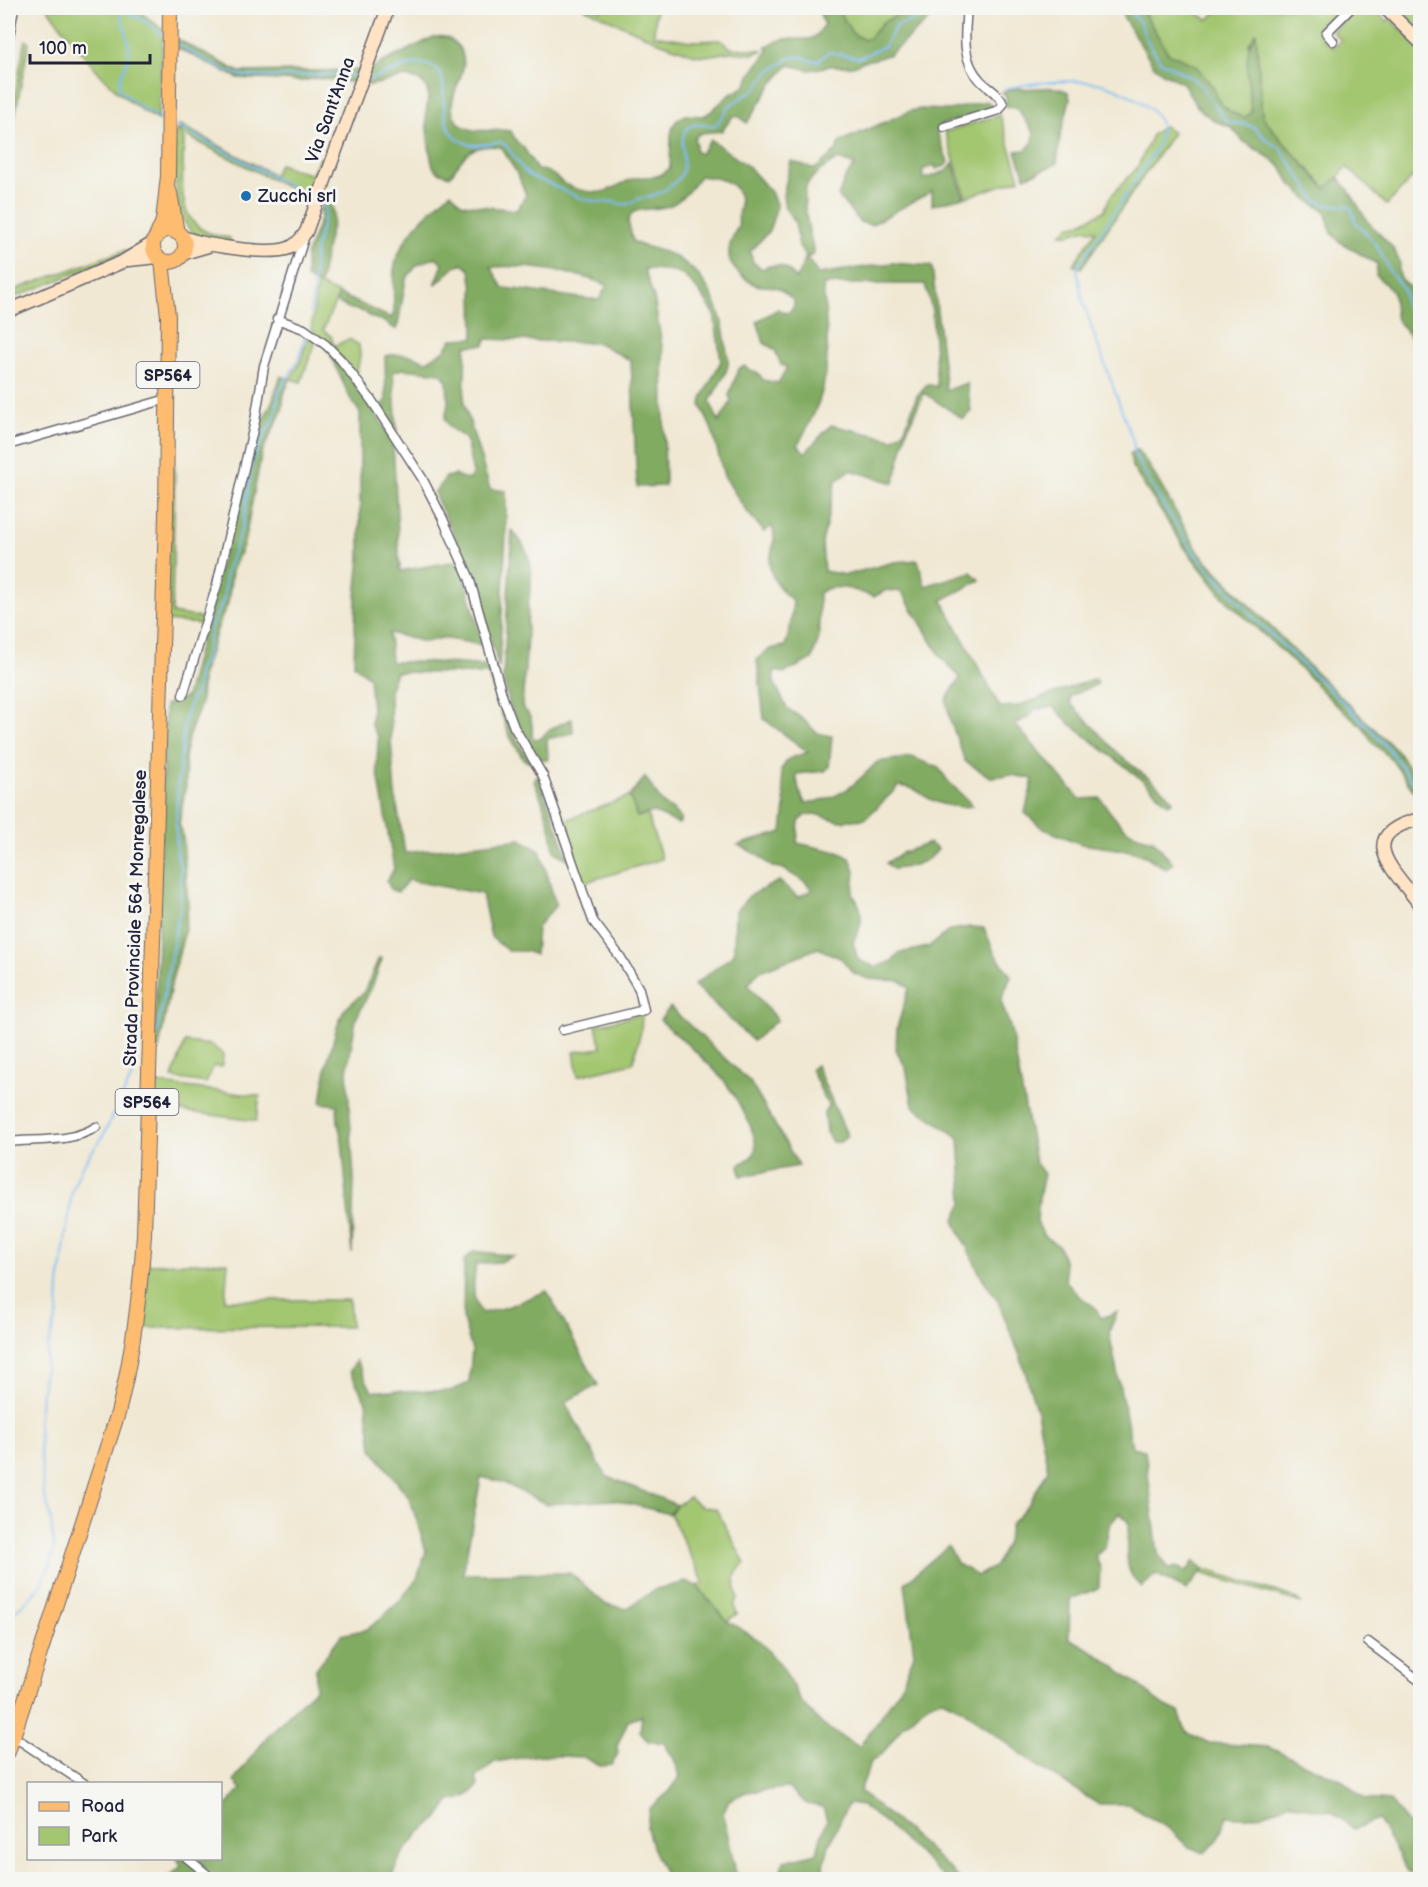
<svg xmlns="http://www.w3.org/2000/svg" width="1428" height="1887" font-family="'Balsamiq Sans',sans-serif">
<rect width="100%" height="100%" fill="#f6f6f2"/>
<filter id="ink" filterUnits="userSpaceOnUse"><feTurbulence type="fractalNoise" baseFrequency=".0167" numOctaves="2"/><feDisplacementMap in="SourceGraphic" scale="12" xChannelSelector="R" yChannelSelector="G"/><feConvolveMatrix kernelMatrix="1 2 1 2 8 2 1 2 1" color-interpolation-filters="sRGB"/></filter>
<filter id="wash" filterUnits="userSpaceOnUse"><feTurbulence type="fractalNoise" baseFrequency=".008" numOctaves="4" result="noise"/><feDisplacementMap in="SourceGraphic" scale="24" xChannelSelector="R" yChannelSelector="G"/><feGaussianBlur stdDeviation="1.35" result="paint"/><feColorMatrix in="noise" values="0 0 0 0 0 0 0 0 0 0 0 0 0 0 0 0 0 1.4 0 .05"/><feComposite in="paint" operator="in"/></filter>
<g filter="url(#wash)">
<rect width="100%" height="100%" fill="#f0e8d3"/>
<path fill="#a3c670" stroke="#627456" stroke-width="1.5" d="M47,8h79l18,7 19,15 -5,90c-50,-27 -77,-69 -111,-112z
M584,8h12l5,3 1,-3h54l-2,27 38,6 29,-1 10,8 33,2 -12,4 -22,-2 -25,4 -10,-1 -36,-13z
M837,8h69l-12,9 -11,5 -14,16 -5,2 -12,-7z
M1141,8h48l19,12 12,-12h127l-25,25v5l12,10 7,-8 -9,-8 23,-24h19l13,13 3,-2 30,28v122l-33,36 -40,-38 -20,22 -49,-53 -16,-20 -6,-82 -7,9 2,69 -5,6 -14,-5 -12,-10 -7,-16 -18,-22 -27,-12z
M1391,8h29v25l-2,2z
M25,40l4,3 -21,109v-19z
M1000,115l20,64 -54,18 -21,-65z
M180,125l94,50 5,-11 33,11 7,-17 9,3 -14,40 -133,-68 3,7c-1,46 -13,92 46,98v6c-12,-3 -26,-4 -36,-11 -24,-16 -18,-77 -19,-104l5,3z
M1164,126l9,7 -92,135 -8,-3 23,-34c-18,-6 -20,6 -35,3l8,-8h6l29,-15 6,-14 27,-29 15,-33z
M125,250l4,2 -121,48v-8z
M317,284l22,10 -16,36 8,6 3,10 15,-7 10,6 1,10 -3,19 -46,-45z
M308,336l8,5 -15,41 -11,-3 10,-17z
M175,466l-3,147 31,5 -2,6 -34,-3 4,-154z
M630,796l7,21 10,-3 15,45 -80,24 -18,-58 2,-5z
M642,1014l-1,17 -8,32 -55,13 -4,-24 27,-4 -5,-23z
M185,1042l26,3 12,9 -1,13 -8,-1 -8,17 -34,-5z
M152,1083l108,13 -4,25 -105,-14z
M228,1262l-3,38h124l2,27 -210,1 5,-64z
M689,1497l11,9 16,3 29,54c-14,12 -11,19 -7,35l-4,7 3,9 -10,7 -30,-35 7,-3 -34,-69 7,-9z
M1204,1569l86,27 12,7 -101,-30z"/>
<path fill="#82ab62" stroke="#52664e" stroke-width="1.5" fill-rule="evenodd" d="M818,8h19l15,25 12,7 5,-2 14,-16 11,-5 12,-9h50l-6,5 -18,4 -42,37 -14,5 -12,2 -11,5h-23l-20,4 -21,-5 -18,20 -24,38 -7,-6 -7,-1 -11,15 -21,2 -7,5 2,6 -1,6 5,4 11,-14 38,27 22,25 6,14 -8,25 -19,21 3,10 9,7c14,-7 25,-3 34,10l10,-22 -7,-11 -4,-24 -10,-14 -2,-13 8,-34 24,8 21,-18 3,-9 71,-31 11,-2 28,1 38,-9 7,7 -53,17 -4,7 11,30 -3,4 -9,3 -1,-4 -13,5 2,9 22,-8 7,-8 11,34 -32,8v-14l-61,34 -11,-3 -22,-26 7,-18 10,-13 -17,-6c-11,7 -22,13 -30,24 -9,14 3,54 6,71l-7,4 11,16 74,-11 40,3 14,124 21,-7 4,29 -8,7 -39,-26 -17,37 -13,53 -44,-13 -14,11 -14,62 2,28 22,4 48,-13 24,-2 7,26 46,-14 9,8 -38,20 58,107 17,-1 78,-27 3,5 -28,12 1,8c17,17 32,34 49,51 17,16 40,29 53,46l-5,3 -23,-22 -76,-59 -15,-16 -19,2 -6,8 -14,7 65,75 20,-1c16,22 24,37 53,42l20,23 -7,6 -20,-13 -15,-5 -50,-7 -39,-16 -17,-15 8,-34 -21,-4 -22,2 -25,-16 -14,-38 -5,-23 14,-22 -19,-21 -39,-65 -16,-2 -12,7c-16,-6 -40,-16 -55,-4v45l-7,21 -27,14 -11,-2v11l13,26 16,11 14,14 15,3 -3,31 -4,4 -29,3 3,16 6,13c33,-2 50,-18 72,-41l35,-5 27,11 9,13 25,25c-12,2 -28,0 -39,-5 -15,-7 -16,-14 -35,-15l-34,33 -26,2 -24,-7 -10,1 -6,7 -2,21 41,9 12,6 5,13 -2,24c12,15 10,31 0,47l5,18 18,7 16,-6 8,-8 28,-6 22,-17 20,-3 14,1 11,26 16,22 -10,25 10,29 24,132 9,12 -5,24 -2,24 7,14 15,10 5,14 2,21 13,15 16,11 6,11 16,-6 -8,20 23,115 13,3 13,104 12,16 5,-3 12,4 7,-10 10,8 -18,21 -30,-16 -14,13c-3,-4 -8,-7 -10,-11 -8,-12 -5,-38 -3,-53l-10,-10 -10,13 -4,22 -10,8 5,11 -1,21 -29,11 -1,39c24,12 45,28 67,45 17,14 21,20 43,29l7,20 23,11 59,4 75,34 22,18 25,2 30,38v40l-11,-6 -31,-53 -24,9 -22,-17 -26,-4 -17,-6c-19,14 -39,17 -62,14l-10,26 -13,11 -17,-7 -16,-16 -43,-26h-30l-65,-41 -72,-55 -19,-9 -11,3 -13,10 -18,17 -16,23 -13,10 -11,29 64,54 36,34h-14l-63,-58 -21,-15 -14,-2 -19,41 -6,24 12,10h-56l4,-18 34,-8 4,-17 6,-15 -4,-14 -16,-3 -19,-16 -42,4 -17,8 -6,13 13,60 8,6h-77l-15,-32 -5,-19 2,-19 21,-18 10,-14 -6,-18 -10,-16 -16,-2 -8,-10 2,-15 -14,5 -11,25 1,7 -6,12 -12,1 -17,-9 -45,-2 -43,7 -19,15 2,9c-8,10 -16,14 -28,15l-12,18 -19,14 -18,23 -11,23h-171l-22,-16 12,16 -49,1 10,-4 11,-10 -4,-7 43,-1 1,-47 20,-22 -7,-8c23,-35 50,-63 81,-92l1,-20 25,-34 27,-6 30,-26 19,-24 9,-28 -16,-52 -38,-50 -6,-47 -16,-31 6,-11 16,31h78l19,-8 3,-33 -9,-30 1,-60 10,-9 39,5 -13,6 -24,2c-2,16 -6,36 6,49l25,-6 40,-16 51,94 -33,17 41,74 71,29 -8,9 -54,-14 -69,4 -44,-22 -21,-5 -18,97 107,-1 34,30 22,6 30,-20 30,-7 11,4 30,35 32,19 24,28 18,34 23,24 35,21 41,-58 14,-35 -9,-71 43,-37 10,18 19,12 17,-9 12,-22 5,-21 17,-19 20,-35 -11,-58 -16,-54 -24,-59 -16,-23 -27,-55 9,-19 -4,-64 -46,-32 -7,-38 -10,-18 1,-22 12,-40 -8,-7 -33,-2 -15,-6 -11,-14 -24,-11 -60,24 -10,13 29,35 -24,21 -59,-56 40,-31 1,-42 14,-16 30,-15 19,16 14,-7 -7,-8 -23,-14 -10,-1 -14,-12 -20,-10 44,-13 3,-25 -4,-37 7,-11 20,-7 -44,-33 -7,-60 13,-10 15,-3 5,-16 3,-29c-11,-9 -26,-26 -23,-41 2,-14 7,-20 2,-34l-8,6 -19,-23 -21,-33 -12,-46 -11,-24 1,-8 19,-37 -7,-48 -17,-24 -14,-14 -15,-5 -24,-1 10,29 9,54 2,134 -28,1 -6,-126 -32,-18 -113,-4 -2,6 -18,1 -2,57 26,86 16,2v45l-7,132 -28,-97 -37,-78 12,-16 9,-2 13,5 5,-6 -7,-35 -17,-12 -4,-8 3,-15 -1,-23 -6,-8 -38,-4 -10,3 4,60 -15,-24 4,-8 -1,-44c11,-3 32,-2 40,6l20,-12 7,-11 22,-1 -1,-49 -3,-19 -7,-6 -6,1 -22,20 8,-21 -7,-7 -19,8 -11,14 -9,51 -14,-9 -13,-4 -5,-5 -17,-4 -12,-6 3,-8 52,24 3,-5c0,-14 -1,-29 0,-43 5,-33 33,-57 57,-78l11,12 55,6 9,-15 -8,-20 -17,-28c-29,-4 -35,6 -51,29 -6,-2 -12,-3 -16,-8 -4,-5 -8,-47 -8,-55 1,-13 7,-25 -8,-33 -17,-9 -37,7 -54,5l5,-16 65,-32c9,-1 14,-1 21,6 22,21 -5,44 -3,66 1,6 4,12 9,16 15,10 34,3 50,6l5,10 8,7 13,22c12,0 15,4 24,11 10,8 27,12 40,11 13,-2 22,-11 35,-14 15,-3 20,3 34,-10l1,-33 2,-9 4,-6 8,-5 18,1 6,-3 20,-18 15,-8 9,-16 15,-20 -2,-5c6,-2 13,-6 19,-7 20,-2 27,7 39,-14zM700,176c16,2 39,3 40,26 0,9 -4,12 -1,23 -16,26 -14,42 13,58 8,5 15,2 23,4 7,2 14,9 19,14v5l-4,6 -5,1 -7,-4 -21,12 7,22 11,7 6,15 6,2 -9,16 -15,-3 -3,-5 -16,-9 -5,2 -10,27 2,7 -12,20 -9,-20c5,-13 15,-23 18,-37 1,-6 -1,-12 -2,-18 -3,-37 -19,-74 -54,-92 -12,-6 -26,-7 -39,-13l-5,-21 4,-8c12,-6 25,-3 37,-7 13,-5 23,-19 31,-30zM491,267c37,-2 81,4 116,18l-8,15c-32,-3 -64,-9 -96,-12zM841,284h84l7,26 5,77 -10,-3 -10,12 -13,35 -11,8 -62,-14 -26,28 -7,-8c8,-16 17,-31 22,-47 12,-36 6,-77 3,-113z
M1120,8h21l27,45 27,12 18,22 7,16 12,10 13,5 6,-6c-1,-25 -11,-58 5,-79l6,83 16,20 48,53 12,-12 10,12 19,32 27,28 6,15 -1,8 2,7 9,9 7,22 3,3v34l-21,-24 -4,-8 -2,-23 -17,-17 1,-11 -37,-22 -8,-9 -7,-22 -16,-10 -19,-18 -9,-16 -11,-9 -27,-17 -12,-14 -16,-6 -10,-7 -10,-10 -12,-21 -20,-10 -9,-7 -29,-46z
M175,38l64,34 121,-2 -4,13 -40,-5 -14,3 -64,-3 -63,-31z
M1016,88c16,3 38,-5 52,4l2,7 -10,38 -3,27 -32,13 -9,-26 10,-1 7,-8 1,-9 -16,-24 -12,-3v-10l-4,-3z
M323,197c20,9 6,34 4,49 -3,13 -5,26 -7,39l-14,-7v-22l15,-39 -1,-7z
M330,354l17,18 29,41 17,29 7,129 57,-10 9,21 17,63 -41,-7 -17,4 -36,-9 2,29h42l56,4c11,35 22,67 43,98l-9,-5 -14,-24 -21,-61 -92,-2 -6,17 1,52 4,53 10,59 116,-14 19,12 16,54 -19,22 -2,28 -9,-4h-18l-17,-14 -9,-43 -74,-14 -10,12 -7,-2 -4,-9 7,-12 -17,-102 1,-30 -7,-12 1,-15 -3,-33 -15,-12 2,-69 4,-38v-145l-10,-15z
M281,376l9,3 -6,15 -2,17 -20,41 -18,91 -12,28 -4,32 -9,21 -17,52 -1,27 -12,32 -4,19 1,32 -7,37 4,15 5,68 -4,28 -12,46 -13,69 -5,6 11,-350 21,-8 67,-258 19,-37z
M1137,450l13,17 50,87 109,112 88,85 23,33v16l-29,-41 -18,-16 -10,-16 -29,-24 -31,-32 -80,-74 -38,-49 -53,-81 -2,-13z
M512,530l10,13 6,12 3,13v18l-3,19 -2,50 -4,52c10,9 11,16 10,30l3,2h5l10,-10 22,-10 1,14 -26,6 1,21 -8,-1 -5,-3 -11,-16 -13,-31 -8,-30z
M538,774l31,86 -15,-9c-2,-25 -10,-47 -20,-70z
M645,777l18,27 10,6 8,9 -2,5 -26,-12 -16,5 -7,-21z
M929,843l9,6c-7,13 -30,19 -45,20l-7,-6 16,-10z
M379,958l3,1 -10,28 -16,32 -9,52 7,108 -2,74 -10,-112 -4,-18 -1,-18 -16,-2 5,-36 11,-40 7,-17 20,-18z
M670,1007l80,75 49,84 -58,10 -2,-11c5,-3 12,-7 15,-11 9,-16 -24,-67 -35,-79 -18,-20 -39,-37 -59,-55z
M816,1065l32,72 -8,5h-8l-6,-10 -2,-20 4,-6 -17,-37z"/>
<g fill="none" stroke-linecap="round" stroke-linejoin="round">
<path stroke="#81bdf4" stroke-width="2" d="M117,8l28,13 19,15
M1127,8l14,16 4,13 15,24 27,14 13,9 24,34 6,5 15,1 10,4 11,11 14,9 36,52 10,5h12l10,1 4,4 4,13 21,22 13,27 14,18 1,13 5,10 10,15
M119,10c4,14 11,29 10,43 -1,14 -12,22 -9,37l22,18 22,12
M174,42c16,10 49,30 67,33 38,6 78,-5 117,2
M366,79c22,-1 40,-20 62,-14 33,8 -4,63 40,79 8,3 23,-1 32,-2l4,2c10,9 15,24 26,32 7,4 15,5 22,9 23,11 34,18 60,17 5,0 9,3 14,2 7,0 10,-6 16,-6 15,-2 30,-10 39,-23 8,-13 -8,-44 12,-50 7,-1 15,1 23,0l15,-21 25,-15 12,-17 24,-15h11l8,4h7l11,-9 30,6 26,-12 11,-20 24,-8 9,-10
M1004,90c22,-8 70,-11 93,-7 17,3 61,23 64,42 1,10 -3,19 -7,27l-77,116 5,30 14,42 37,101 2,15 27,47 33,51 63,68 112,106 22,25 28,39
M175,125l138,73
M310,313l3,-19 2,-43 10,-37 -1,-8 -3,-4
M157,1033l23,-126 1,-39 -4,-13 -1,-25 2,-48 7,-65 7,-19 5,-6 1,-20 9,-16 4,-31 13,-26 2,-26 17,-49 10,-65 13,-28 7,-10 3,-8 2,-20 20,-33 8,-26
M8,1617l20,-17 13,-15 8,-18 5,-19 -4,-35 -6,-18 -6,-72 10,-77 10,-33 1,-28 13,-94 9,-23 23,-34 34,-70"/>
</g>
</g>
<g filter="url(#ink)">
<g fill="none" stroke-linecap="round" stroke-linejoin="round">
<defs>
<path id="street" d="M1333,41l-7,-8 25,-25
M8,42l6,-34
M944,127l55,-17 4,-6c-3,-10 -16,-16 -23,-24 -19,-20 -15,-47 -13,-72
M277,319l27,10 22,16 15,15 31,41 50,77 20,39 27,60 34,121 11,29 29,49 50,145 28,37 18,31 5,21 -81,20
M8,445l159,-46
M183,695l34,-110 38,-164 9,-55 40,-128
M8,1142c28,-3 63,1 88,-15
M1368,1642l52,39
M13,1736l72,48
M187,1858l27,22"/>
<path id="secondary" d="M1385,8l35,34
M181,236c20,9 89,20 108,12 7,-3 12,-9 17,-16l82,-224
M184,253l24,-7
M129,260l28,-3
M8,311l114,-49 31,-19
M1420,819c-69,16 -24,53 0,86"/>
<path id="primary" d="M170,193l7,40
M153 246a16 16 0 1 1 32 0a16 16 0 1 1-32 0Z
M157,235l6,-14 5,-45 2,-168
M8,1752l110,-339c15,-59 22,-117 26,-178l22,-718 2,-201 -6,-55"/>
</defs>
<use href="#street" stroke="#6a6770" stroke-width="11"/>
<use href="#secondary" stroke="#6a6770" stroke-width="15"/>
<use href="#primary" stroke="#6a6770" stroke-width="16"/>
<use href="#street" stroke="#fff" stroke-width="8"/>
<use href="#secondary" stroke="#fee4c5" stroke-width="12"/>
<use href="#primary" stroke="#fdbc6f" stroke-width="14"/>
</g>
</g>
<circle fill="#1f6fb2" stroke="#f6f6f2" stroke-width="2" cx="246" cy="196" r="6"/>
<g text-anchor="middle" stroke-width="6" stroke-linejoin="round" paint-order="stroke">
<g fill="#f6f6f2" stroke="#626272" stroke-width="1.5">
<rect x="136.5" y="362" width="63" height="26" rx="4.5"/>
<rect x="115.5" y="1089" width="63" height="26" rx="4.5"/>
</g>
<g font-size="16" font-weight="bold" fill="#22223b">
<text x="168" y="381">SP564</text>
<text x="147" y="1108">SP564</text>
</g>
<g font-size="18" fill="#22223b" stroke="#f6f6f2">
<text transform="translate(330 110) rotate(-70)" y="6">Via Sant'Anna</text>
<text transform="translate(135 918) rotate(-88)" y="6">Strada Provinciale 564 Monregalese</text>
</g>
<g font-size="18" fill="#22223b" stroke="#f6f6f2" text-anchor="start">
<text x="258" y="202">Zucchi srl</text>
</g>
</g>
<rect width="1428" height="1887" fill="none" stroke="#f6f6f2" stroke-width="30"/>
<rect x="27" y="1782" width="195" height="78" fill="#f6f6f2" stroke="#a1a1a9" stroke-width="1.5"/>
<rect x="39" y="1802" width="30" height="9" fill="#fdbc6f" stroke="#a1a1a9" stroke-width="1.5"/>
<text x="81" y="1812" font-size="18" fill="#22223b">Road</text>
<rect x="39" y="1827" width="30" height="18" fill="#a3c670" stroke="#a1a1a9" stroke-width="1.5"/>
<text x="81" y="1842" font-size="18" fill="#22223b">Park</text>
<path d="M30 54v9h120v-9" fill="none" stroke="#22223b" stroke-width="3"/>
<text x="39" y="54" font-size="18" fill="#22223b" stroke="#f6f6f2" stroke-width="4.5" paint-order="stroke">100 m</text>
</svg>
